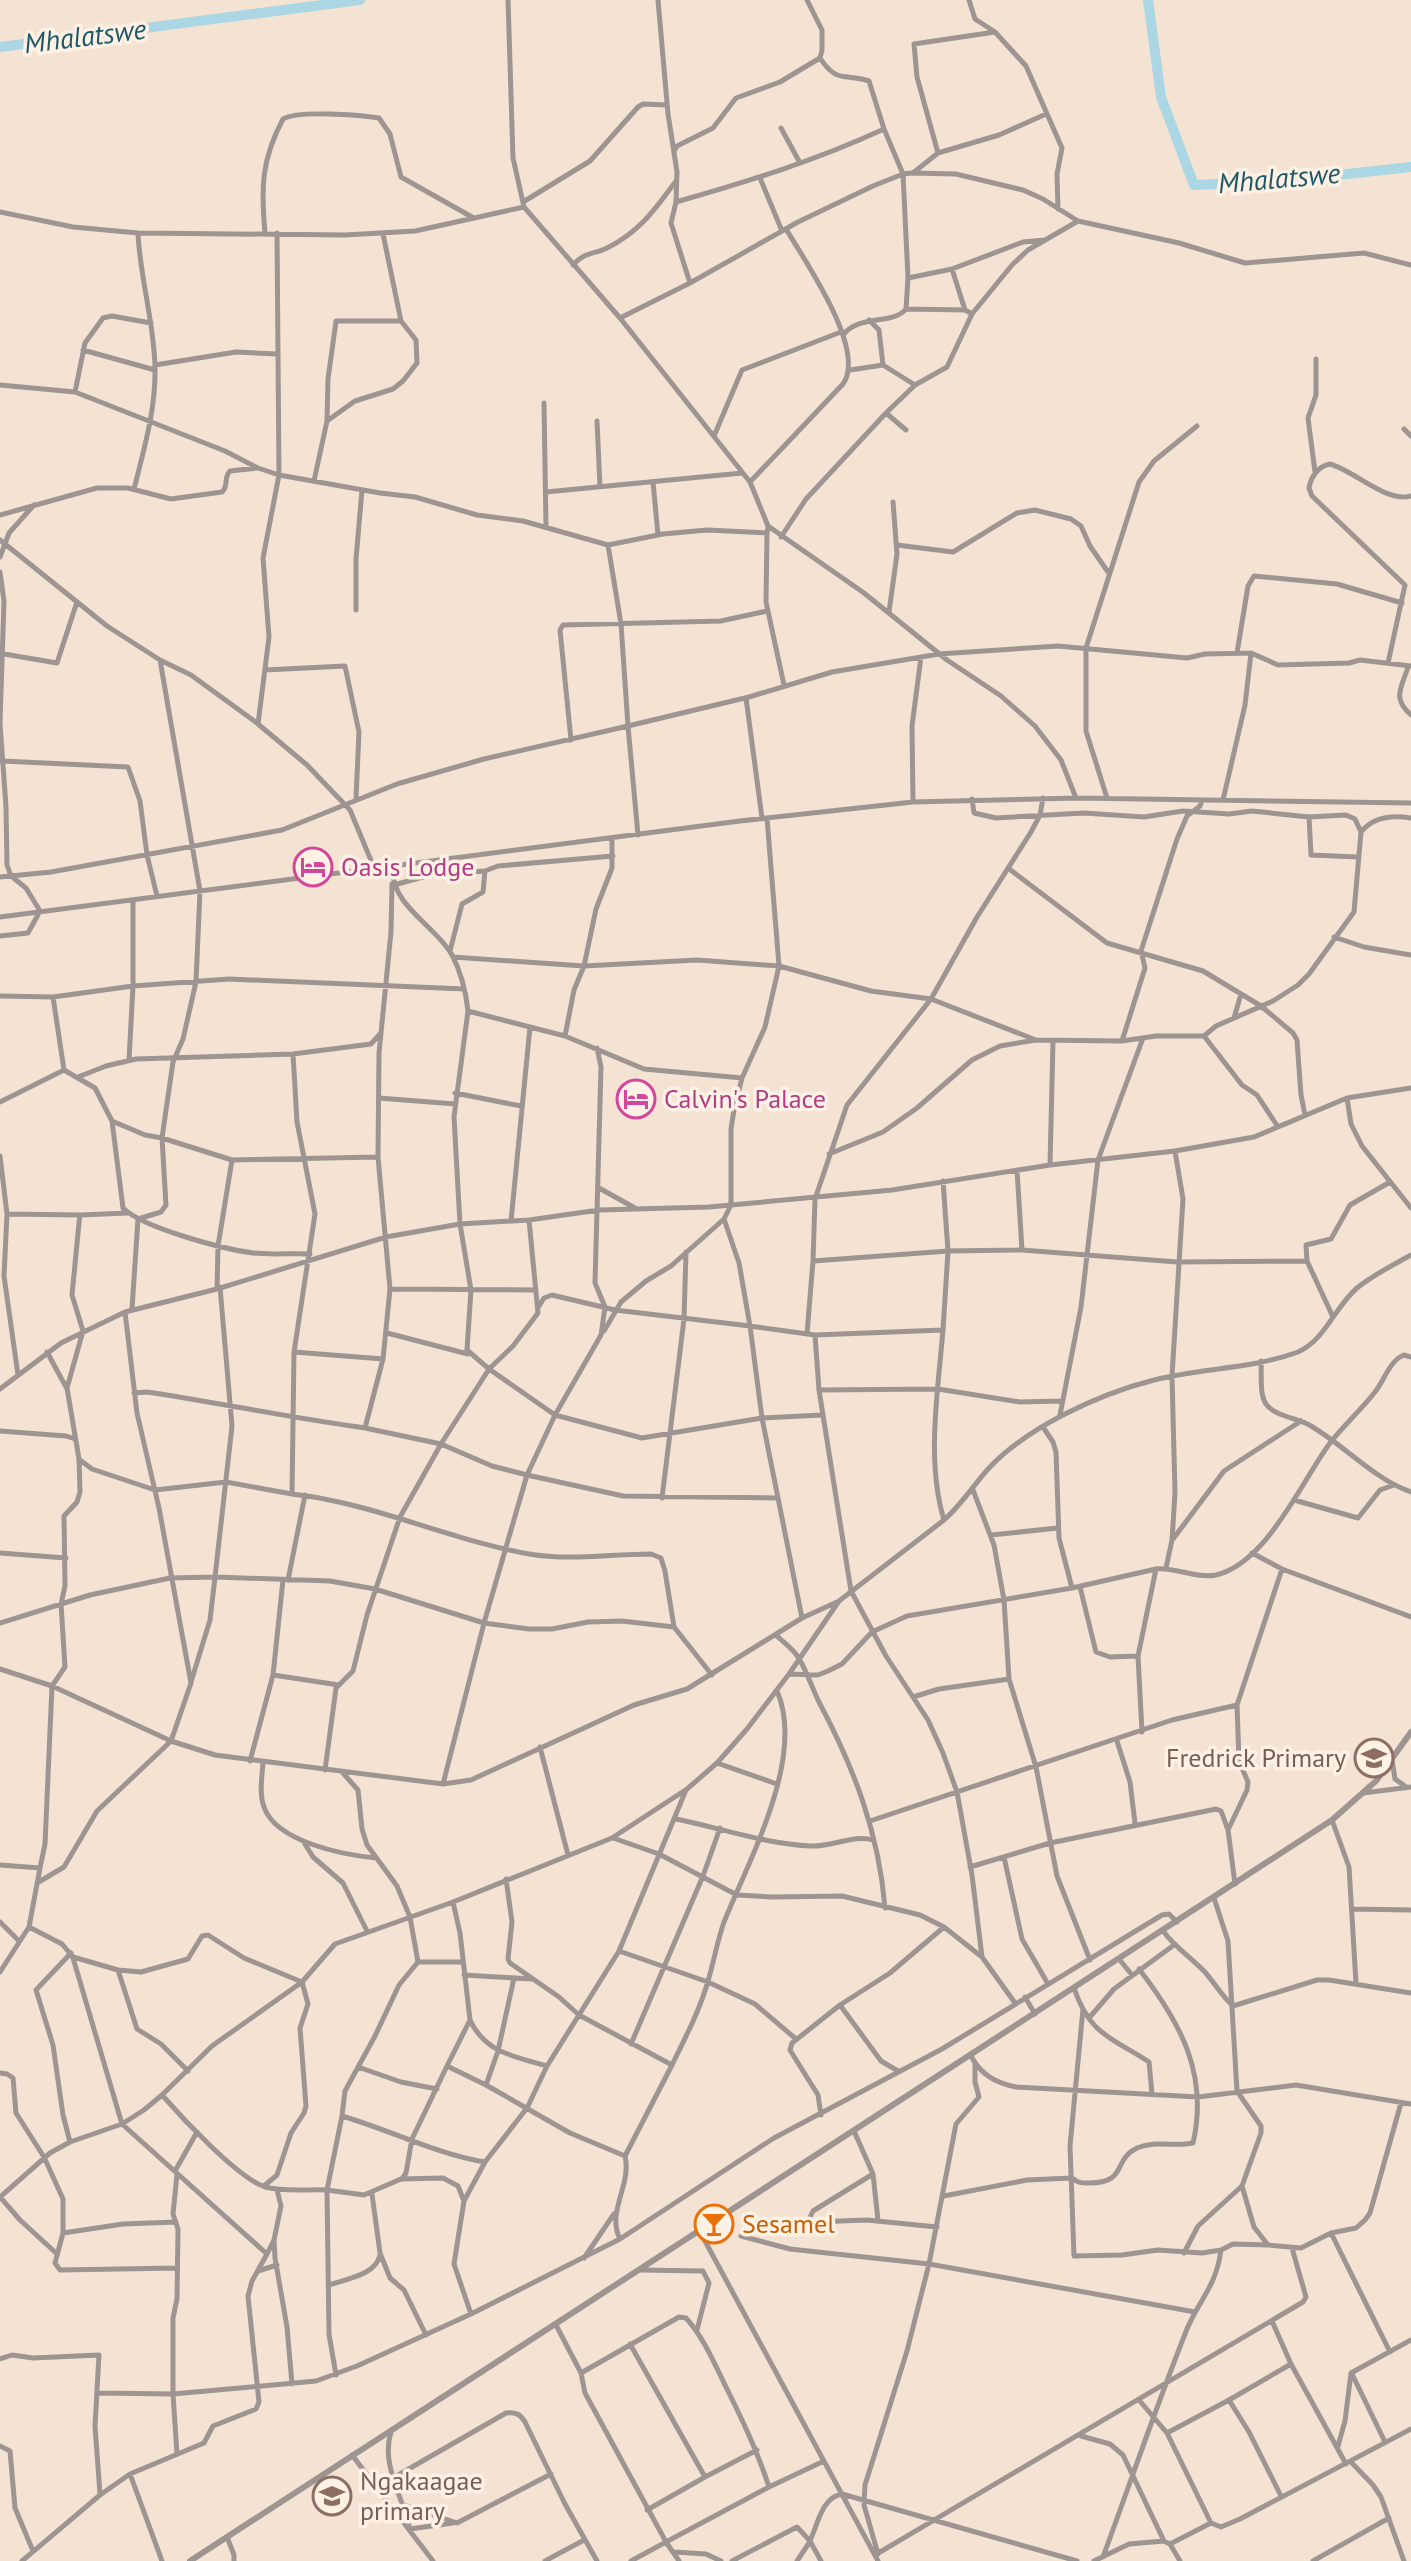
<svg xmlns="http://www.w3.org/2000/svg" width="1411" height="2561" font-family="'PT Sans',sans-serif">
<rect width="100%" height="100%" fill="#f4e3d3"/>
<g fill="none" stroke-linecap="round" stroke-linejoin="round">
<path stroke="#aad7e3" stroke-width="10" d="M1148,0l13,97 33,88 90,-4 127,-14
M0,47l360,-47"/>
<path stroke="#9e9491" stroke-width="5" d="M508,0l5,158 11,49 96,111 130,164 18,44 96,67 83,67 54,36 34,30 26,34 15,38
M658,0l10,114 9,58 -1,30 -5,21 19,60
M969,0l6,19 20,13 31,34 36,82 -5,26 1,35
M820,58c17,26 24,15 49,23l15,48 19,45 5,104 -2,31
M781,128l19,35
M674,151l3,-5 36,-18 23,-30 44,-16 40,-24 2,-8v-20l-15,-30
M938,153l-21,-76 -3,-33 81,-12
M913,173l25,-20 61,-18 47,-21
M760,178l22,53
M523,202l67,-41 48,-54 5,-3 24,1
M676,202c71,-20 141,-42 208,-73
M0,212l73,15 65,6 207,2 70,-4 109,-24
M265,233c-4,-44 -4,-73 18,-114 15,-9 76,-4 96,-1l11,16 11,43 71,40
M277,233l2,242 -16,83 6,79 -11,87 49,41 43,45 25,60
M573,265c9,-12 22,-11 34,-17 33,-16 49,-40 69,-67
M952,269l13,41
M908,278l44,-9 71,-27 22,-2
M620,318l70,-35 108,-61 75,-36 30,-12 9,-1 44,1 67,16 20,9 35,22 101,22 66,20 119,-10 47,12
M869,320l10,10 4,35
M843,335c16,-21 50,-10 63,-26l59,1 7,4
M83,350l72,20
M155,365l81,-13 41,2
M850,370l33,-5 32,20
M0,385l75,7 150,59 33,17 21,7 101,18 35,4 62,18 46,6 85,24 55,-11 44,-4 60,3 1,-6
M75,392l10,-49 18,-25 9,-2 39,7
M544,403l2,124
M886,413l20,17
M327,421l28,-20 38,-12 10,-8 14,-18 -1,-23 -15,-19 -18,-87
M597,421l3,66
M1404,429l7,7
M714,436l28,-66 99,-38
M1315,472l-7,-54 8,-23v-36
M314,481l13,-60 1,-42 8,-58h65
M653,482l5,53
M750,482l93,-98c24,-34 -38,-123 -57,-155
M134,489c10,-40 22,-80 21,-122 -1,-45 -15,-89 -17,-134
M546,492l196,-19
M0,515l97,-27h31l43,11 51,-7c7,-6 1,-14 8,-21l27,-3
M767,533l-1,69 18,83
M781,537l25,-38 80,-86 29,-28 32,-18 25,-53 40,-49 16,-15 50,-29
M0,540l107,86 53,34 31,15 66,48
M608,545l13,79 7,102 121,-29 83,-25 107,-18 119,-8 129,12 18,-4 46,-1 27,12 71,-2 11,-3 51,6
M897,545l56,7 64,-39 18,-3 36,9 10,7 9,20 18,26
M0,557l9,-24 25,-28
M0,572l4,29 -4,122 6,84 1,58 4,11 15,12 14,23 -12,22 -28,3
M356,610v-51l6,-69
M889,612l8,-58 -4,-52
M1237,653l11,-67 6,-10 83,8 65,19
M4,654l53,9 20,-61
M1388,663l17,-78 -93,-89 -3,-8c2,-11 9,-22 21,-24 25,7 56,39 81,32
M1408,667c-7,22 -16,31 3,48
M265,670l80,-4 14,66 -3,66
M746,698l16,120
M571,740l-11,-110 3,-5 158,-4 46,-10
M2,761l126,6 12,34 7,54 10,41
M1043,798l-3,17 -9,17 -54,85 -46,82 -84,106 -32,94 -2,62 135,-10 74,-1 155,12 130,-1
M1107,798l-21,-67v-83l53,-166 15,-21 43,-35
M972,799l2,14 22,5 88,-5 60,4 39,-6 46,3 23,-3 57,6 37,-2 9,4 6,13
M1223,800l22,-95 6,-52
M913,802l-1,-76 9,-69
M1309,817l2,38 47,2
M393,868c-3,37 43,58 59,87 9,17 14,38 16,56l-14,106 6,107 11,66 -4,60 22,19 -48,75 51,22 35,9 -43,148 -41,161
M1008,868l99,75 96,28 58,35 32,27 4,7 4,55 4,20
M0,877l51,-5 231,-42 115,-46 87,-25 144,-33 10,109
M392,884l-1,48 -12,121 -1,104 12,132 145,1
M394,885l36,-10 55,-4 13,-5 115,-10
M0,917l740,-96 173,-19 163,-4 335,5
M1334,937l30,10 47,8
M450,951l12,-47 21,-12 2,-21
M453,957l131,9 113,-6 82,6 92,25 60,8 105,41
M0,996l53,1 80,-11 96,-7 235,10
M53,997l11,73 31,18 17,33 11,87c20,20 100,41 130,45 18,2 38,0 57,1
M468,1011l97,25 79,33 98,9
M1234,1018l7,-24
M565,1036l9,-46 10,-24 12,-57 16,-41v-29
M1204,1036l12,-10 57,-25 25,-16 11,-11 45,-62 7,-80c12,-15 32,-17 50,-14
M1122,1041l23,-73 -4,-17 36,-112 10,-23 13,-10 2,-6
M597,1048l4,19 -6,216 10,24 -4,28 -46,80 -28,60 96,21 154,2
M293,1054l4,68 18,92 -21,138 -2,142c82,9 157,46 237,60 42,7 81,0 122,0l10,4 4,13 9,56 38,48
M129,1060l4,-74v-86
M78,1077l28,-11 30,-7 157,-5 78,-10 9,-10
M455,1093l66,13
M379,1098l76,6
M1347,1098l4,26 11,22 49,62
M0,1102l64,-32
M112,1121l33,14 17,3 70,22 146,-3
M829,1154l54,-22 34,-24 55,-48 28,-14 36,-6 86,1 34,-5h48l38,49 15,10 21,32
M0,1156l7,58 -3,62 14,99
M1050,1165l3,-124
M1017,1170l5,80
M599,1188l36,20
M7,1214l73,1
M724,1219l15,44 11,63 65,9
M529,1220l9,93 -25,33 -24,23 66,46 87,23 120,-20 60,-3
M511,1221l19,-194
M220,1287l12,139 -17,151 115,4 45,8 109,34 45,6h23l36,-7 34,-1 52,6
M217,1289l1,-43 14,-86
M539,1306l5,-8 8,-3 63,15 135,16 12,92 40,200
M132,1309l6,-90 23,-7 5,-7 -4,-67 11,-76 10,-23 13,-57 4,-91 -40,-231
M1333,1317l-26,-56 -1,-16 25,-6 19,-34 40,-23
M943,1330l5,-79 -5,-70
M604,1331l17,-29 25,-21 25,-15 53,-47 7,-14v-76l3,-19 8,-32 23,-51 14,-61 -12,-148
M387,1333l81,21
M807,1334l6,-73
M47,1352l19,35
M294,1352l89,7
M1261,1361c1,12 -2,33 5,43 9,13 33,14 45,22 34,20 63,53 100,66
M0,1389l61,-46 64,-31 92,-23 169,-52 74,-13 69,-4 70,-10 110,-3 183,-17 158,-25 125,-14 79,-14 93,-39 64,-10
M819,1390l-4,-55 128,-5c-5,61 -17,131 1,190
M134,1393l13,-1c73,11 145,26 218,36
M1060,1415l21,-108 17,-147 45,-122
M1043,1427l10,15 3,10 3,86 13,50
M0,1431l66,5 9,3
M80,1460l12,9 63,21 71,-8 66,12
M973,1490l21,55 10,55 5,79 27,88 21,109 33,84
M662,1498l22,-179 2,-67
M1294,1500l64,18 22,-28 14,-5
M991,1535l67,-7
M1173,1539l51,-68 77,-50
M0,1553l66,5
M1252,1553l30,16 129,48
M1166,1568l6,-28 3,-47 -3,-117 11,-177 -8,-48
M288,1580l17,-85
M1080,1587l16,65 14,5 28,-1
M0,1623l90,-28 80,-17 45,-1 -5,43 -19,62
M776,1635c7,7 17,14 22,22 7,10 15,33 21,45 35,66 60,131 66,206
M0,1669l52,17 119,55 44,14 228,29 28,-4 163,-75 53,-16 115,-71 35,-16
M789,1674l29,1 10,-4 14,-7 30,-32 35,-16 165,-28 84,-19c19,-2 41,10 60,6 51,-12 85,-93 114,-132 14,-18 31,-33 45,-51 9,-11 15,-32 29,-37l7,2
M273,1675l66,10
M913,1697l26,-8 70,-10
M1237,1705l45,-136
M1142,1732l-4,-76 18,-87
M1117,1741l13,41 5,41
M540,1747l28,108
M1392,1760l3,19 10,7
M250,1761l23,-86 10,-95
M263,1763c-1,14 -4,31 1,44 12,35 80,48 112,51
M717,1763l60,21
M325,1770l11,-82 17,-17 14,-56 33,-98 41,-73 -76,-16 18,-69 7,-70
M342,1772l16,18 4,39 5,16 30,41 13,31 8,45 -19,23 -24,51 -30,55 -3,25 -15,74 37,5 37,-16 42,-1 15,8 6,15
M686,1790l-67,161 89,31 47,22 41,35
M1363,1793l48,-6
M676,1819c44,9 90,25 135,27 20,1 44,-12 62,-6
M1332,1820l17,47 7,116
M870,1821l302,-101 65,-15 2,56 9,21 -1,8 -19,40
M613,1838l46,16 78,41 36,2 69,-1 78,19 24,12 38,30 33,46
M305,1844l8,13 30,26 24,48
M1004,1857l18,82 26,45
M0,1865l40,3 -11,59 -29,45
M970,1867l80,-24 166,-34 5,2 7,19 7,54
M40,1868l5,-24 7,-158 13,-19 -4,-63 4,-18 -1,-70 13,-14 3,-10 -1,-33 -12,-71 16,-57 -11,-36 7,-72 1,-8 48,-2
M506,1879l6,43 -4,37 2,4 49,34 20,18 93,50c13,-27 28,-55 36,-84 6,-20 9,-39 16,-59 25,-62 82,-165 53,-231
M37,1883l27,-16 33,-56 74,-70 20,-58 -32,-175 -22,-95 -12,-101
M453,1902l7,31 10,87 -23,46 39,19 84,48 55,23c7,29 -19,56 -5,83
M1352,1909l59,1
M0,1922l19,19
M29,1927l33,17 11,13 45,13 23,2 47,-13 14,-23 6,-1 36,23 58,24 6,22 -8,24 6,78 -2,7 -13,20 -14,42 -13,11
M1163,1931c11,15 27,26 41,40 10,11 17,24 28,34
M982,1957l-10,-82 -15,-83 -14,-39 -15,-33 -42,-64 -35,-65 -32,-201 119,-1 82,13 41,-1
M73,1958l49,166 145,130 7,-14
M1119,1959l13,16
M418,1962h45
M118,1970l19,59 24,15 27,27
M464,1975l67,4
M1074,1988c16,48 39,50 75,74l3,32
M1025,1997l10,17
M840,2005l41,56 17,10
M1233,2006l84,-26h12l82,13
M1083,2009l-13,137 4,110 48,-1 36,-5 44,3 19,-3 12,-6 35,1
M1089,2018l25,-29 60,-44
M470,2020c15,33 46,37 77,46
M631,2044l72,-168 17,-48
M971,2056c10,19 25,27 45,31l182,10 98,-12 115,19
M358,2067l43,15 36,7
M0,2073l7,1 6,4 3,35 28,44 19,42v34
M486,2085l12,-34 16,-73
M162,2095c20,23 76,83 103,92 19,5 43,2 62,3l2,144 7,41
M821,2115l-3,-20 -28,-45 2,-7 48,-38 50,-32 54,-46
M342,2116c48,14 94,38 143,46
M854,2131l19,43 5,46
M70,2142l-7,-27 -10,-70 -17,-55 35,-37
M625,2156l47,-91
M175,2171l22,-39
M177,2174l-4,40 5,15 -1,70 -4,19v76l4,60
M873,2174l-60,37 -4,8 4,3 54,-2 70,7
M402,2179l4,-6 6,-34 35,-73
M1242,2186l12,41 14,18 33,3 30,-15 25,-5 9,-8 5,-7 31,-110
M277,2190l4,16 -7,34 1,18 12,69 5,57
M372,2194l8,59 10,25 14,12 22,45
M944,2196l83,-16 45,-2c6,5 9,5 17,5 39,0 23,-23 48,-35 18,-8 37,-1 56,-5 16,-69 -13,-121 -54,-174
M0,2197l50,-44 20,-11 52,-18 22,-14 18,-15 50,-49 90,-64 33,-38 118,-42 159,-64 75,-49 30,-26 30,-34 42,-55 50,-73 105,-81c17,-15 29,-34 44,-51 39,-42 111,-75 166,-89 47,-12 98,-11 144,-28 28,-13 36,-44 59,-64 16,-13 36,-23 54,-33
M0,2197l20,23 36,33
M176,2222l-53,2 -60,9 -8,30 5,7 117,-2
M699,2230l179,331
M1331,2233l59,119
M741,2236l49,13 139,15 266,48
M1184,2253l14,-27 44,-40 19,-53v-7l-24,-35 -9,-150 -14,-43
M584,2258l30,-44
M640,2270l63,1 6,12 -12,47
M258,2271l19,-6
M329,2285c17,-6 47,-10 51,-30
M471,2314l-17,-50 10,-63 21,-39 42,-54 20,-42 72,-115
M1272,2321l19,43 55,100
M556,2325l25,48
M630,2344l75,133 -58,33
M0,2359l12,-4 21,3 66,-3 -4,71 5,68
M1352,2374l33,68
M97,2393l76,1 143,-13 41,-15 114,-52 149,-75 154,-101 168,-89 220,-134 7,-1 8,8
M1139,2400l28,33 44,90
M1229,2400l62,-36
M391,2432c-10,32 10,62 18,93
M1167,2433l62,-33 20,32 32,64
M1081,2436l29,8 13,11 41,86 6,3 10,17
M0,2446l10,5 5,57 18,43
M1338,2446l7,-25 6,-48 60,-33
M352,2455l81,106
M1351,2462l22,23 8,12 23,64
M130,2474l32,87
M705,2477l52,-27
M379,2490l14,-12 113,-65c10,-1 14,1 19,9l40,82 32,57
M404,2505l53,18 94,-49
M410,2529l43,-6
M227,2537l7,18v6
M1170,2544l41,-21 10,4 19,-8 171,-90
M674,2552l32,2 15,7
M878,2554l-14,-49 1,-20 42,-134 22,-87 27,-140 23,-27 -4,-15v-18
M875,2555l428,-253 3,-5 -14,-49
M1103,2557c28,-76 54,-153 84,-228 13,-31 29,-42 34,-79
M22,2561l78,-66 30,-21 74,-31 9,-17 43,-17 3,-7 -11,-106 4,-15 15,-27
M545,2561l39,-21
M631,2561l35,-19 -81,-149 -4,-20 98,-56 7,1c17,19 27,42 38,65 17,34 33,67 45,104
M679,2561l-13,-19 103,-55 55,-26
M732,2561l65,-34 13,14 11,20
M797,2561c4,-6 8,-12 12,-18 8,-15 12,-46 33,-49l235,67
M1094,2561l35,-17 35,-3
M1313,2561l76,-43"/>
<path stroke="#9e9491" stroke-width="6" d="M190,2561l1142,-741 44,-39 35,-49"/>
</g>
<defs>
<symbol id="hotel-ring" viewBox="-11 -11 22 22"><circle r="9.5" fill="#fff1e4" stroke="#d1479c" stroke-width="1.5"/><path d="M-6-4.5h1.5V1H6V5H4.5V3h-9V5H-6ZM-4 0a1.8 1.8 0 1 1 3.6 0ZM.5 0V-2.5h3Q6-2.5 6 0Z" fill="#d1479c"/></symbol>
<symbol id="school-ring" viewBox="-11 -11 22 22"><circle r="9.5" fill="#fff1e4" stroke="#8d6e63" stroke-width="1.5"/><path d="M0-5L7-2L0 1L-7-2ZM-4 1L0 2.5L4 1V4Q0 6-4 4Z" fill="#8d6e63"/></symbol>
<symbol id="bar-ring" viewBox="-11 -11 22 22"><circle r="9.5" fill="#fff1e4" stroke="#e8710a" stroke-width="1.5"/><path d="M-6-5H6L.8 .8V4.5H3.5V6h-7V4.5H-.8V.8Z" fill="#e8710a"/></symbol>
</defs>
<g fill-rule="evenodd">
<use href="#hotel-ring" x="291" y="845" width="44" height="44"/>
<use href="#hotel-ring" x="614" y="1077" width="44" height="44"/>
<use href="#school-ring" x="1352" y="1736" width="44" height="44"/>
<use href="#bar-ring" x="692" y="2202" width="44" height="44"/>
<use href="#school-ring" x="310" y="2474" width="44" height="44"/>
</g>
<g text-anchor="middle" stroke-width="7" stroke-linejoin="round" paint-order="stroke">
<g font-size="26" fill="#b23c85" stroke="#fff1e4" text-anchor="start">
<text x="341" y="876">Oasis Lodge</text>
<text x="664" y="1108">Calvin's Palace</text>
</g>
<g font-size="26" fill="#785e54" stroke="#fff1e4" text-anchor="end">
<text x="1346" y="1767">Fredrick Primary</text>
<text x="360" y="2490" text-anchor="start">Ngakaagae<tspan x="360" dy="30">primary</tspan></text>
</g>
<g font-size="26" fill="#c56008" stroke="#fff1e4" text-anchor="start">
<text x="742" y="2233">Sesamel</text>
</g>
<g font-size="28" font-style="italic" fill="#1d5867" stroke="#fff1e4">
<text transform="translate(85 36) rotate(-7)" y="10">Mhalatswe</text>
<text transform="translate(1279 178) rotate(-5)" y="10">Mhalatswe</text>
</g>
</g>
</svg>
